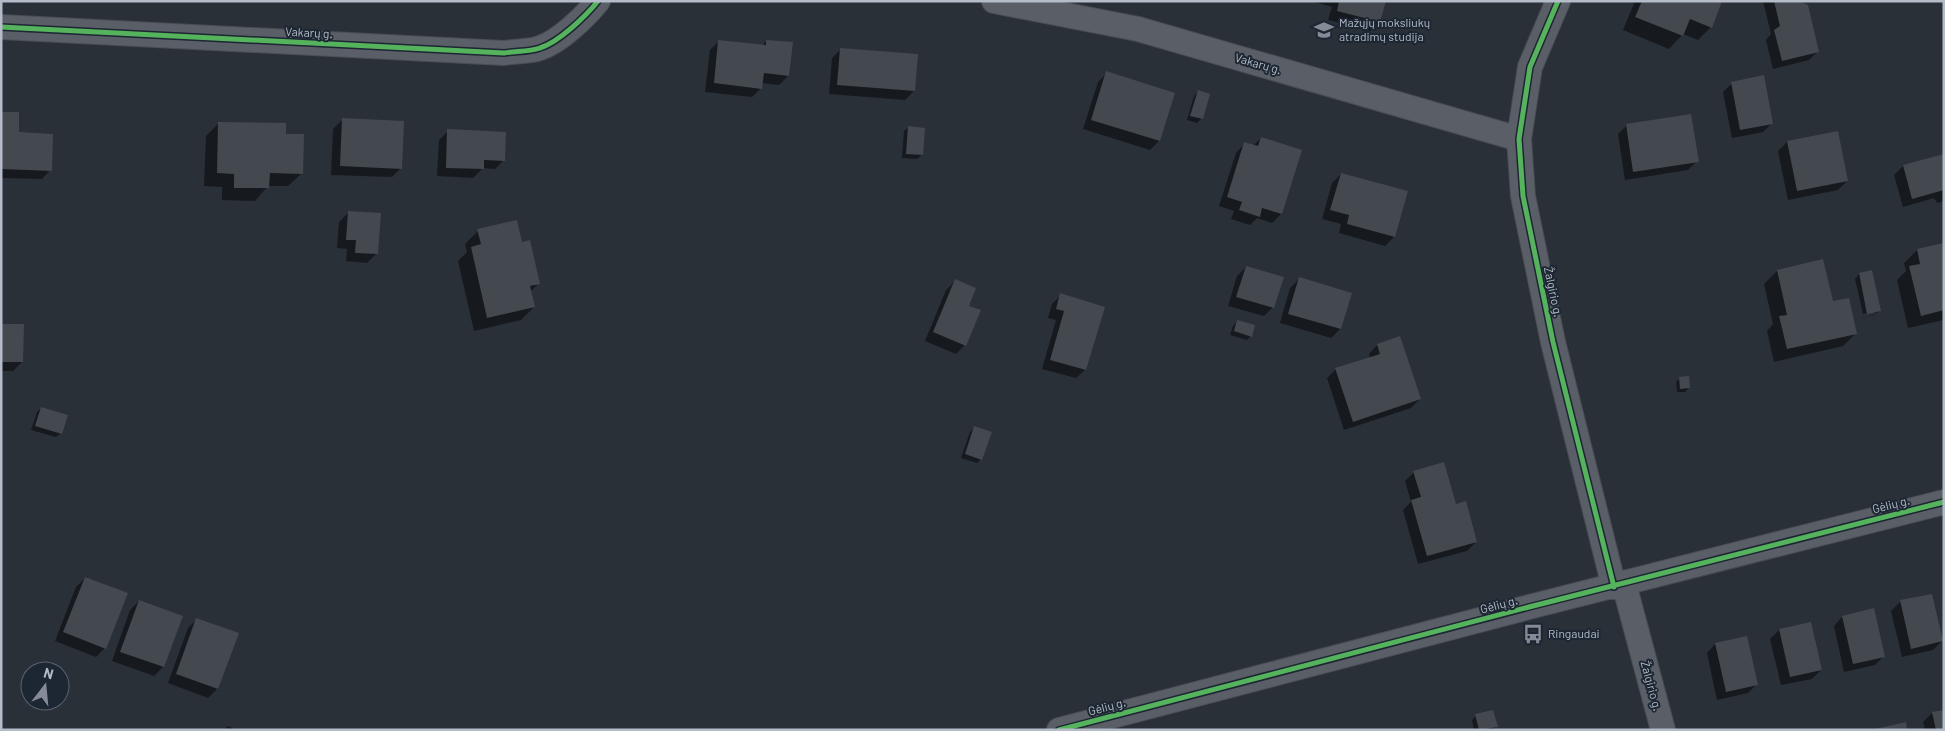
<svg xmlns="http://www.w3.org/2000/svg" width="1945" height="731" font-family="Barlow,sans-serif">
<rect width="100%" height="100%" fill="#2a3038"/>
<path fill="#0007" d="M1312,1h72l-5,21 -9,9 -42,-11 4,-13z
M1635,1h86l-10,26 -13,13 -15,-6 -14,15 -46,-19z
M1763,1h32l23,50 -9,9 -36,9 -7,-29 5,-6z
M719,41l43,5 4,-5 22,35 -9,9 -17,-2 -1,5 -9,9 -47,-5 5,-42z
M841,49l73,42 -9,9 -76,-6 3,-36z
M1107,73l52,68 -9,9 -67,-21 15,-47z
M1732,83l40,40 -9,9 -31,6 -9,-46z
M1198,92l4,26 -5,5 -10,-3 7,-24z
M1,113l49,57 -8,9 -41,-1z
M342,120l59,48 -9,9 -61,-2 2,-46z
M219,123l66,12 17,38 -14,13h-20l-13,15 -33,-1v-13l-18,-1 2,-50z
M1627,125l70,36 -9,9 -63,10 -7,-46z
M909,127l13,28 -5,4 -15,-1 2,-27z
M448,131l56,29 -9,9 -12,-1 -10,10 -36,-2 2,-36z
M1261,138l20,76 -9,9 -15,-5 -7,7 -19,-6 3,-8 -15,-5 17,-53 8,-9 9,2z
M1787,142l60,39 -9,9 -50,10 -10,-49z
M1944,155v46l-7,2 -3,-5 -31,9 -9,-32 9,-9z
M1341,174l53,63 -9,9 -46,-13 2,-9 -19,-5 10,-36z
M348,213l28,41 -9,9 -21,-2 1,-12 -10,-1 2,-26z
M478,231l44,12 17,40 -9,9 4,15 -13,13 -47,11 -16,-70 9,-9 -2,-8z
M1944,244v76l-36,8 -11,-48 9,-9 -2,-8 13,-13z
M1246,267l27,40 -9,9 -36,-10 9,-30z
M1777,271l55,32 24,30 -13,13 -69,16 -7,-31 6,-7 -9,-40z
M1871,272l8,39 -4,4 -12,3 13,-4v-3l-13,3 -8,-35 4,-5z
M1299,279l41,50 -9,9 -51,-15 10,-35z
M955,281l12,25 -2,39 -9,9 -31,-13 21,-51z
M1061,295l24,75 -9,8 -34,-9 14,-49 -8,-2 4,-14z
M1237,321l14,15 -4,4 -17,-5 3,-9z
M1,325l21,37 -9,9h-12z
M1377,345l43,54 -9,9 -67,22 -17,-52 9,-9 34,-11 -1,-4z
M1680,378l9,10 -4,4h-8l-1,-10z
M41,408l20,25 -5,4 -25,-7 6,-18z
M974,428l7,31 -4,4 -16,-5 9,-26z
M1414,472l41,33 21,37 -9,9 -49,13 -15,-54 8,-8 -6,-21z
M85,578l20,70 -9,9 -41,-16 21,-54z
M139,601l42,16 -18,50 -9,9 -42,-15 18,-51z
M1900,602l42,39 -9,9 -31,7 -11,-46z
M1842,617l42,39 -9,9 -31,7 -10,-46z
M197,619l40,15 -20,55 -9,9 -40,-15 20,-55z
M1779,630l42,40 -9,9 -31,6 -11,-46z
M1715,644l42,40 -9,9 -31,7 -10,-47z
M1932,713l12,17h-19l-2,-8z
M1476,716l20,11 -3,3h-19l-2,-10z
M228,726l8,4h-12z"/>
<path fill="#444950" d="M1339,1h47l-6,21 -43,-11z
M1642,1h80l-10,27 -22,-9 -7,17 -48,-19z
M1774,1h24l10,4 11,47 -37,9 -8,-31 6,-4z
M718,40l48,5v-5l27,2 -4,34 -25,-3 -2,16 -48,-6z
M840,48l78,6 -3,37 -78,-6z
M1106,71l69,22 -15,48 -69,-21z
M1764,75l9,49 -33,6 -9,-48z
M1198,90l12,4 -7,25 -13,-3z
M1,112h18v20l34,2 -1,37 -51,-2z
M1691,114l8,48 -66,10 -7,-48z
M342,118l62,3 -2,48 -62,-3z
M218,122l68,1v11h18l-1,40 -33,-1 -1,15h-35v-14l-17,-1z
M908,126l17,2 -2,27 -17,-1z
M447,129l59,3 -1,29 -21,-1v9l-38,-1z
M1838,131l10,50 -51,10 -10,-50z
M1261,137l41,13 -20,64 -20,-6 -2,9 -21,-7 3,-8 -15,-5 17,-55 14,4z
M1944,154v36l-32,9 -9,-34z
M1341,173l67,18 -13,46 -48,-13 2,-9 -19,-5z
M348,211l33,2 -3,41 -23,-1 1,-13h-10z
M517,220l5,22 8,-2 10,44 -10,2 5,21 -48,11 -16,-71 10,-3 -4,-15z
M1944,243v67l-23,6 -12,-50 11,-2 -3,-15z
M1823,259l10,42 16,-3 8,36 -70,15 -8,-33 8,-1 -10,-45z
M1246,266l38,11 -10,31 -38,-11z
M1872,270l9,41 -14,3 -8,-41z
M1299,277l53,16 -11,36 -53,-15z
M955,279l21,9 -7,18 12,4 -15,36 -33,-14z
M1060,293l45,14 -19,63 -36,-10 14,-49 -8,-2z
M1237,320l18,5 -3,12 -18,-6z
M1,324h23l-1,38h-22z
M1400,336l21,63 -68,23 -18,-54 45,-14 -3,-10z
M1689,376l1,12 -10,1 -1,-12z
M41,407l27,8 -6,19 -27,-8z
M974,426l18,6 -10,28 -17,-6z
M1444,462l12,42 10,-3 11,41 -50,14 -16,-56 10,-3 -8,-26z
M85,577l43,16 -22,56 -43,-17z
M1932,594l11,47 -32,8 -11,-49z
M139,600l44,16 -19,51 -44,-15z
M1874,608l11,49 -32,7 -11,-48z
M196,618l43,15 -21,56 -42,-15z
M1811,622l11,48 -32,7 -11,-48z
M1747,636l11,49 -32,7 -11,-49z
M1493,710l5,17 -19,3 -4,-16z
M1944,710v20h-8l-4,-18z
M1906,722l1,8h-32v-1z"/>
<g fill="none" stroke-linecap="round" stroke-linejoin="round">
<defs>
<path id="minor" d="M994,1l144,28 381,110
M1558,1l-28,66 -11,72 4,57 30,146 61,245
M1,27l503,26c12,-2 25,-1 36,-5 19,-6 46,-32 58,-47
M1624,584l39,146
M1059,730l470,-123 415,-105"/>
</defs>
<use href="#minor" stroke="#484c53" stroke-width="26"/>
<use href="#minor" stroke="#5a5e66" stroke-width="24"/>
<defs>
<path id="cycleway" d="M1558,1l-28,66 -11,72 4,57 30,146 61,245
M1,27l503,26c12,-2 25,-1 36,-5 19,-6 46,-32 58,-47
M1059,730l470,-123 415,-105"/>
</defs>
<use href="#cycleway" stroke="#1d2633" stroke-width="8"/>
<use href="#cycleway" stroke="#56b35d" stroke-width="5"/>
</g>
<defs>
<symbol id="school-bare" viewBox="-9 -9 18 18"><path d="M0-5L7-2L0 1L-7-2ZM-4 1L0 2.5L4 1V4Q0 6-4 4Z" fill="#848b96" stroke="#1d2633" stroke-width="2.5" paint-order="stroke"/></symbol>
<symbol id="bus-bare" viewBox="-9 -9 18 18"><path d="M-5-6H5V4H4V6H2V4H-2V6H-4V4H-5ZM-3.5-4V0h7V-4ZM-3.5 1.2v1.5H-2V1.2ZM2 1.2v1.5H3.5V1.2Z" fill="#848b96" stroke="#1d2633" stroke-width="2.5" paint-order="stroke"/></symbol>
</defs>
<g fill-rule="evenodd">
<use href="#school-bare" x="1310" y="16" width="28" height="28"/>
<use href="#bus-bare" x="1519" y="620" width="28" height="28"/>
</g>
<g text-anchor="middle" stroke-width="4" stroke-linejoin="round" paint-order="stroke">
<g font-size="12" fill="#b4bcc9" stroke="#1d2633" text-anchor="start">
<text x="1339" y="27">Mažųjų moksliukų<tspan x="1339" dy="14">atradimų studija</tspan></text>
<text x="1548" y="638">Ringaudai</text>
</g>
<g font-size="12" fill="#b4bcc9" stroke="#1d2633">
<text transform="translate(309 33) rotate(3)" y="4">Vakarų g.</text>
<text transform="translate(1258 64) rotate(16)" y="4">Vakarų g.</text>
<text transform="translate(1553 292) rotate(78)" y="4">Žalgirio g.</text>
<text transform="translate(1891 505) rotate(-14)" y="4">Gėlių g.</text>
<text transform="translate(1499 605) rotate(-15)" y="4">Gėlių g.</text>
<text transform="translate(1651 686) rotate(75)" y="4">Žalgirio g.</text>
<text transform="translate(1107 707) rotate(-15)" y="4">Gėlių g.</text>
</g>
</g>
<rect width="1945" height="731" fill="none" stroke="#b4bcc9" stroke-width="5"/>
<g transform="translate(45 686) rotate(16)"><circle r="24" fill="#1d2633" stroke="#59626f"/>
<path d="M0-4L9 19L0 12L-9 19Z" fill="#848b96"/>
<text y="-8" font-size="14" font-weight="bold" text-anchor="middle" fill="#b4bcc9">N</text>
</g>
</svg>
